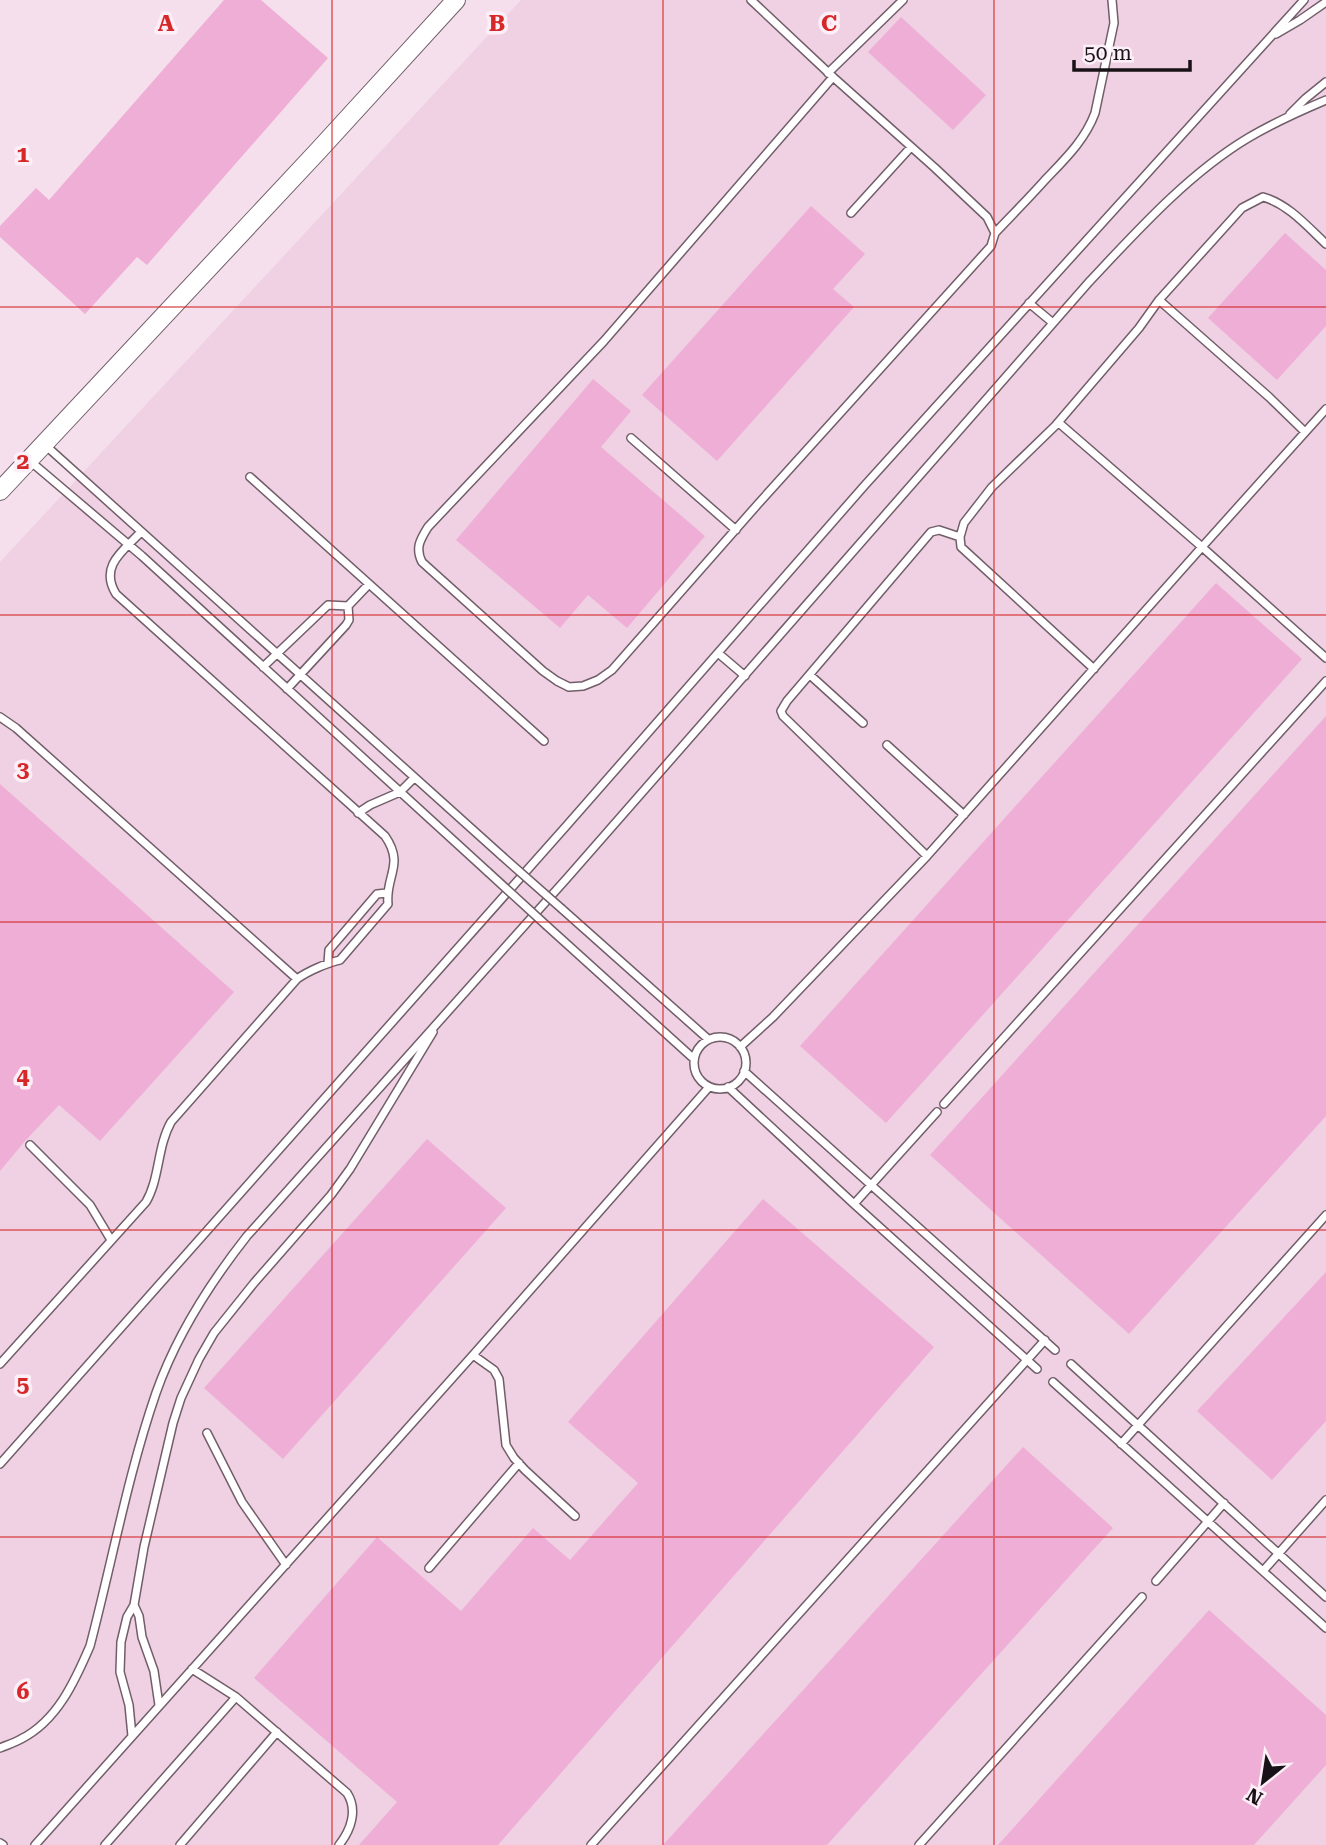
<svg xmlns="http://www.w3.org/2000/svg" width="1326" height="1845" font-family="'Roboto Serif',serif">
<rect width="100%" height="100%" fill="#f5dfec"/>
<path fill="#efd1e3" d="M521,0h805v1845h-1326v-1283z"/>
<path fill="#efaed6" d="M224,0h37l67,58 -181,207 -10,-8 -52,57 -85,-77v-11l36,-38 13,12z
M901,17l85,78 -33,35 -85,-78z
M811,206l54,48 -32,35 21,18 -137,154 -75,-66z
M1285,233l41,37v56l-49,54 -69,-62z
M593,379l38,32 -30,36 104,89 -78,92 -39,-33 -28,33 -104,-88z
M1216,583l86,76 -416,464 -86,-77z
M1326,716v400l-197,218 -199,-179z
M0,784l234,208 -134,149 -41,-36 -34,36 -25,30z
M427,1139l79,69 -223,251 -79,-71z
M763,1199l171,148 -436,498h-139l38,-43 -143,-124 123,-141 84,74 72,-83 37,32 68,-77 -70,-61z
M1326,1272v149l-54,59 -75,-69z
M1023,1447l90,81 -286,317h-164z
M1209,1610l117,105v50l-72,80h-256z"/>
<g fill="none" stroke-linecap="round" stroke-linejoin="round">
<defs>
<path id="service" d="M751,0l82,77 102,91 52,49 8,16 -4,13 -18,20 -215,238 -146,166 -14,10 -15,6 -14,1 -12,-6 -14,-10 -121,-109c-7,-14 -2,-22 6,-35l176,-186 229,-264
M1276,34l24,-14 26,-18
M828,73l75,-73
M1290,114l15,-15 21,-17
M851,213l60,-66
M995,233c17,-18 34,-35 50,-53 20,-21 40,-40 50,-67l19,-90 -2,-23
M1029,303l24,20
M1059,423l143,124 124,-138
M1305,432l-36,-35 -110,-97 83,-92 21,-11c25,7 44,29 63,47
M631,438l105,92
M44,444l458,412
M30,461l112,95 346,316
M250,477l294,264
M718,653l27,23
M263,667l65,-62 20,1
M1094,669l-133,-122 -1,-10 4,-14 28,-36 63,-61 84,-98 20,-28
M810,675l53,48
M287,689l59,-64 3,-5 -1,-14 21,-22
M0,717l16,11 281,251
M887,745l77,70
M358,813l12,-8 30,-13 14,-14
M927,856l-144,-140 -2,-5 6,-10 144,-169 8,-2 21,7
M562,909l146,130
M547,926l147,133
M328,963l1,-13 48,-56 10,-1
M694 1063a26 26 0 1 1 52 0a26 26 0 1 1-52 0Z
M740,1047l33,-30 154,-161 275,-309 124,111
M744,1071l311,279
M728,1087l126,117 183,165
M944,1104l382,-423
M30,1145l60,60 21,35
M854,1204l83,-92
M473,1355l21,15 5,9 7,66 8,13 11,12 50,46
M0,1364l146,-162c14,-24 11,-55 25,-80l126,-143c11,-8 30,-16 43,-19l48,-56c-3,-28 17,-39 -3,-68l-269,-242c-17,-28 7,-43 25,-62
M1071,1364l255,233
M1053,1382l273,246
M207,1433l35,69 44,63
M1121,1444l205,-229
M0,1464l568,-640 297,-339 439,-485
M429,1568l90,-105
M1263,1571l63,-71
M1156,1581l68,-78
M134,1605l5,11 3,21 12,34 5,34
M192,1669l44,28 111,96c11,17 4,37 -8,52
M132,1736l-3,-31 -9,-33 1,-30 6,-25 7,-12 10,-58 29,-124 8,-25 18,-39 15,-26 40,-50 77,-88 19,-26 83,-137
M0,1748c7,-3 14,-5 21,-9 36,-18 54,-58 69,-93 22,-84 38,-172 66,-253 20,-57 54,-110 91,-157l321,-359 521,-595c48,-51 99,-108 159,-144 25,-15 52,-27 78,-38
M0,1843l3,2
M35,1845l438,-490 236,-268
M105,1845l131,-148
M180,1845l97,-113
M591,1845l454,-505
M919,1845l223,-248"/>
<path id="tertiary" d="M0,491l318,-340 138,-151"/>
</defs>
<use href="#service" stroke="#715e69" stroke-width="10"/>
<use href="#tertiary" stroke="#715e69" stroke-width="20"/>
<use href="#service" stroke="#fff" stroke-width="7"/>
<use href="#tertiary" stroke="#fff" stroke-width="18"/>
<defs>
<path id="service-bridge" d="M502,856l60,53
M488,872l59,54"/>
</defs>
<use href="#service-bridge" stroke="#715e69" stroke-width="10" stroke-linecap="butt"/>
<use href="#service-bridge" stroke="#fff" stroke-width="7"/>
</g>
<path fill="none" stroke="#d62828" stroke-width="2" stroke-opacity="0.55" d="M332,0v1845M663,0v1845M994,0v1845M0,307h1326M0,615h1326M0,922h1326M0,1230h1326M0,1537h1326"/>
<g font-size="23" text-anchor="middle" font-weight="bold" fill="#d62828" stroke="#fdeff7" stroke-width="7" stroke-linejoin="round" paint-order="stroke">
<text x="166" y="31">A</text>
<text x="497" y="31">B</text>
<text x="829" y="31">C</text>
<text x="23" y="162">1</text>
<text x="23" y="469">2</text>
<text x="23" y="777">3</text>
<text x="23" y="1084">4</text>
<text x="23" y="1392">5</text>
<text x="23" y="1699">6</text>
</g>
<g transform="translate(1263 1782) rotate(210)" stroke="#fdeff7" stroke-width="5" paint-order="stroke">
<path d="M0-5L12 26L0 18L-12 26Z" fill="#181115"/>
<text y="-10" font-size="19" font-weight="bold" text-anchor="middle" fill="#181115">N</text>
</g>
<path d="M1074 60v10h116v-10" fill="none" stroke="#181115" stroke-width="3.5"/>
<text x="1084" y="60" font-size="21" fill="#181115" stroke="#fdeff7" stroke-width="5" paint-order="stroke">50 m</text>
</svg>
